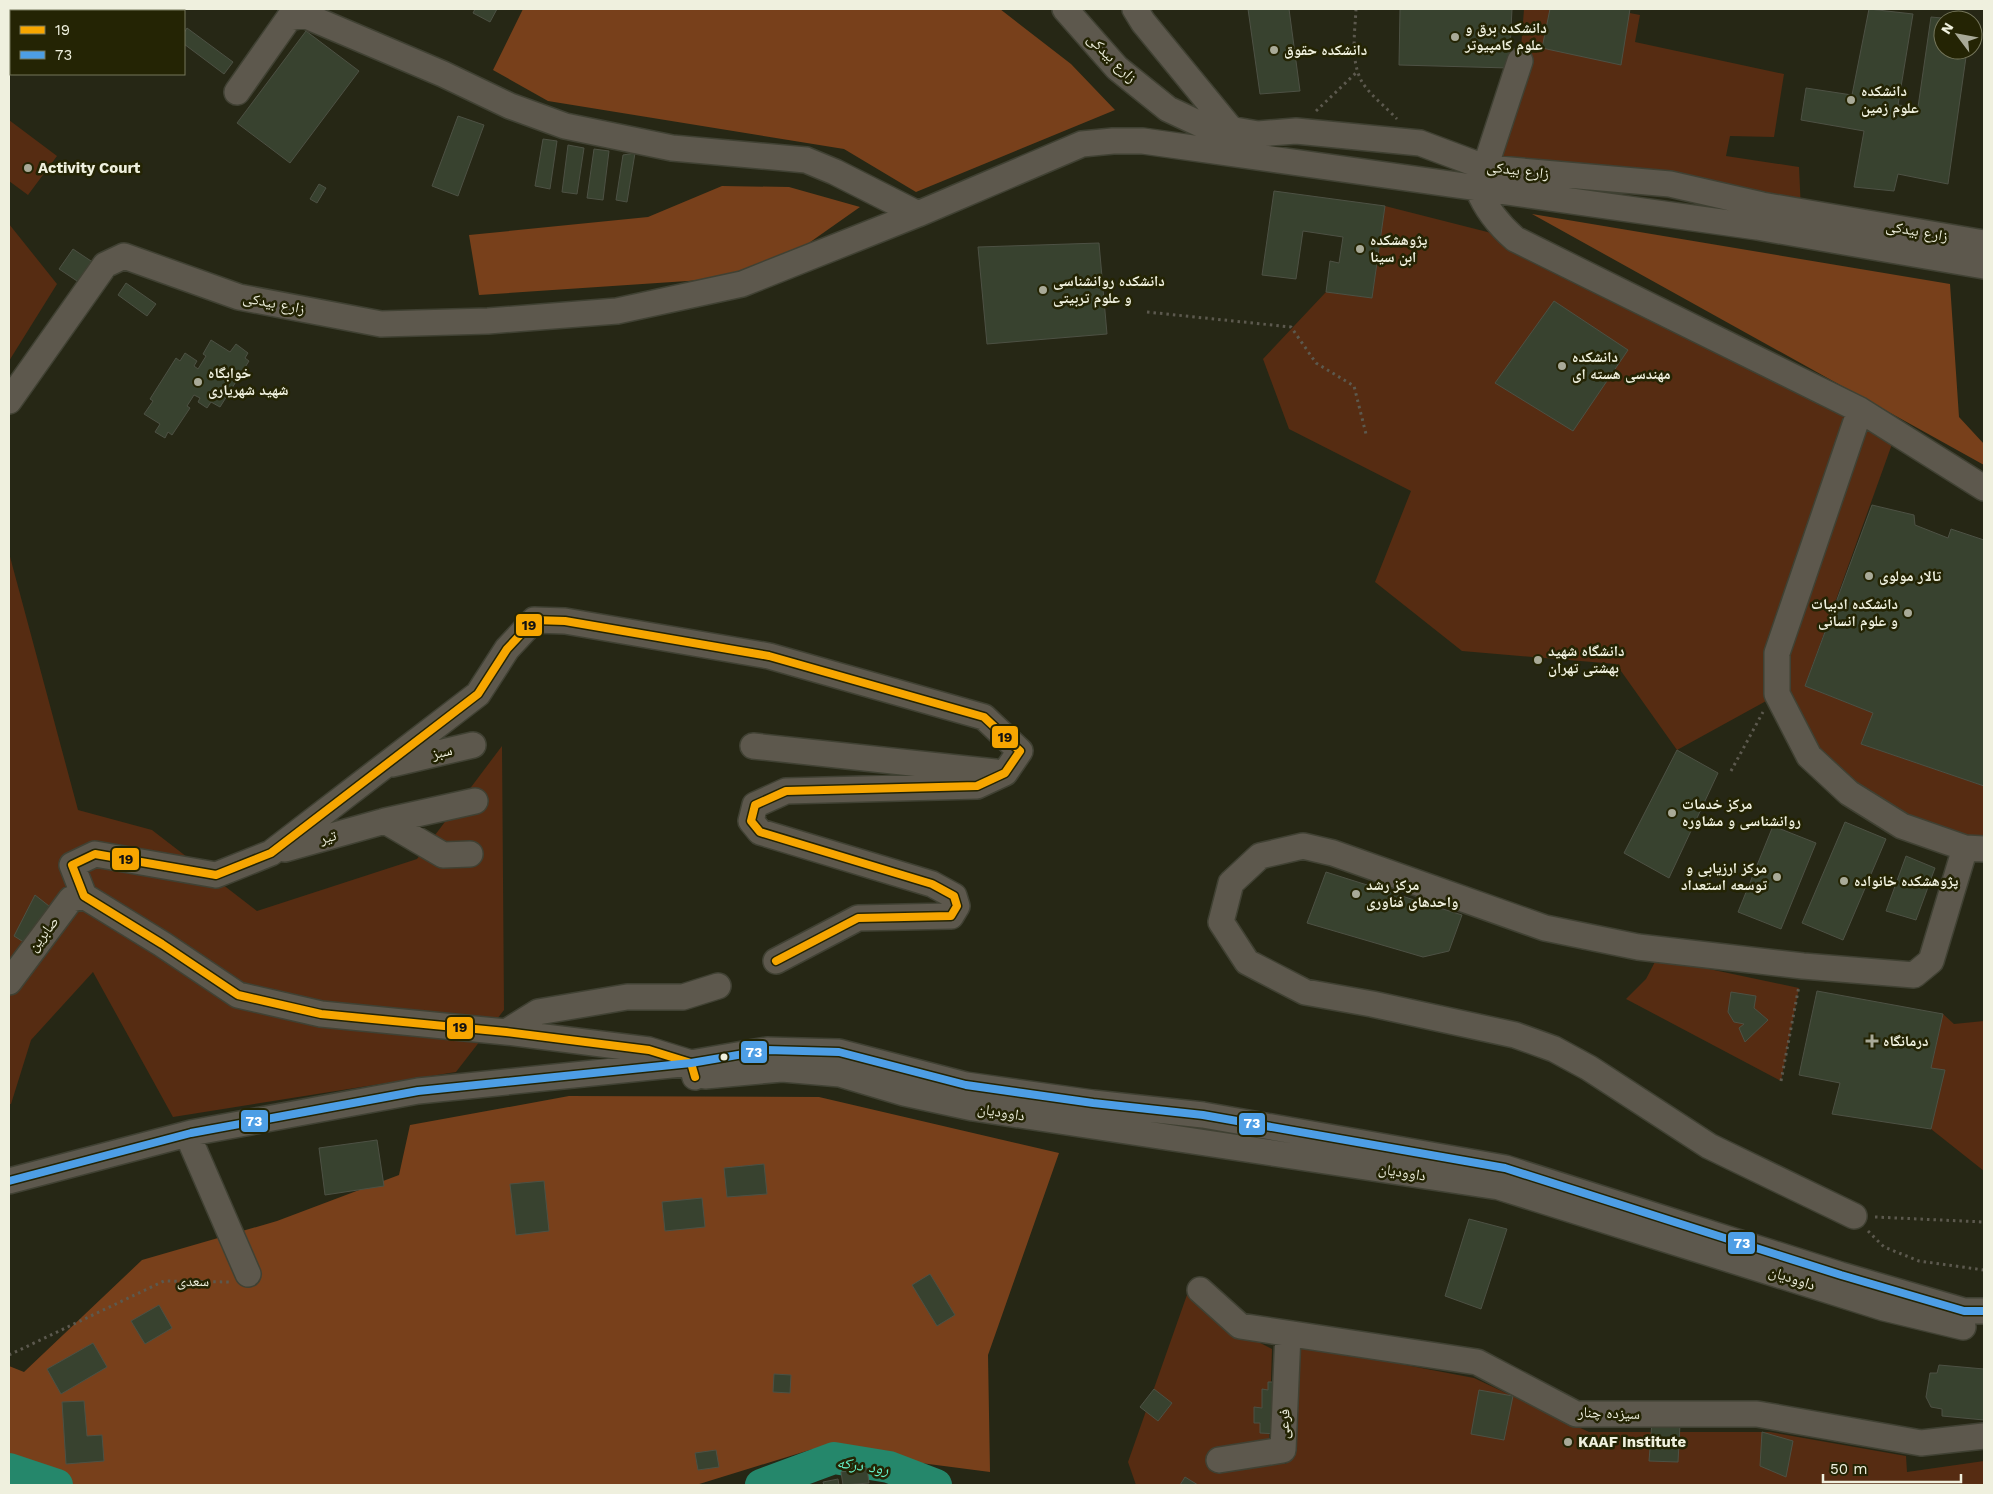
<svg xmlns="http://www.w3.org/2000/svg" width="1993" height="1494" font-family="'Work Sans','Noto Naskh Arabic',sans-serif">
<rect width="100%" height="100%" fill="#262715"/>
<path fill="#562c12" d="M1524,9h85l31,6 -5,27 149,32 -10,63 -44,-1 -4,20 73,11 2,44 -314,-43 33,-107z
M9,120l48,36 -29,39 -19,-14z
M1385,206l130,33 381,194 -91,253 68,27 -12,31 123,42v63l-135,-56 -72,-98 -100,55 -61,-86 -154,-13 -87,-69 36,-91 -122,-62 -26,-70 63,-67 46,6z
M9,224l48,60 -48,77z
M9,553l69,257 74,20 105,81 160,-52 85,-113 2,264 -48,62 -283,45 -80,-145 -62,68 -20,64h-2z
M1657,958l142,30 -18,93 -155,-82 20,-20z
M1943,1014l11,10 30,-3v150l-53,-42 13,-58 -13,-3z
M1188,1292l41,35 43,22 -3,93 6,19 11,3 3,-8 6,-112 179,34 115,54h181l136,24 1,16 77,-11v24h-848l-8,-23z"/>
<path fill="#78401b" d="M523,9h477l71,55 44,46 -199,82 -72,-43 -296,-48 -55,-31z
M722,186l67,1 71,20 -98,69 -283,19 -10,-60 179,-18z
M1532,214l418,70 9,133 25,27v21z
M569,1096l250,1 240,56 -71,202 2,117 -177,-23 -117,36h-687v-119l15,6 118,-112 135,-39 122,-46 11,-50z"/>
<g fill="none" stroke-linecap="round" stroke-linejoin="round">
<path stroke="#25876b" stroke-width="32" d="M9,1469l48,16
M761,1485l73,-27 55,9 47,18"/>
</g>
<path fill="#38422f" stroke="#4d5144" d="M475,9h22l-7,13 -17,-9z
M1248,9h41l11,82 -40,3z
M1400,9h112l-3,59 -110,-3z
M1550,9h80l-9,56 -79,-17z
M1869,9l44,5 -15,91 20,2 13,-90 32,3h-20v30h24l-19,134 -50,-10 -4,17 -40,-4 10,-56 -63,-11 5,-32 46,7z
M187,28l46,34 -9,12 -40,-30v-11z
M306,31l53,40 -69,92 -53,-40z
M458,116l26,9 -26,71 -26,-10z
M543,139l14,2 -7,48 -15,-3z
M568,145l16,3 -7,46 -15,-2z
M594,149l15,2 -6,49 -16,-2z
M635,153l-8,49 -11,-2 7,-45z
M319,184l7,4 -9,15 -7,-4z
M1274,191l111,15 -13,92 -46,-6 4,-31 9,2 4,-26 -40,-6 -7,48 -34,-4z
M1099,243l8,91 -120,10 -9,-97z
M73,249l24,16 -14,20 -24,-16z
M126,283l30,21 -9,12 -29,-21z
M1554,301l74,49 -55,81 -78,-48z
M211,340l19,12 6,-8 12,9 -3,5 4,3 -29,46 -9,-5 -4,6 -9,-6 2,-4 -6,-3 -7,11 3,2 -18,27 -4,-3 -3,6 -10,-6 5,-8 -16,-10 9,-13 -3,-2 26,-41 4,3 5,-8 12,8 -3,5 4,3 8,-13 -3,-2z
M1872,505l42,10 1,10 33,13 3,-9 33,11v246l-123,-42 12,-31 -68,-27z
M1677,750l41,23 -49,105 -45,-25z
M1845,822l41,17 -43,101 -41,-17z
M1773,826l43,17 -35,86 -43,-17z
M1906,856l29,12 -19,52 -30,-9z
M1326,872l136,43 -13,36 -26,6 -116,-34z
M35,895l14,11 -19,40 -16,-10z
M1817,991l126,23 -12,54 14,2 -14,59 -99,-15 8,-31 -41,-8z
M1731,992l25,4 -2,12 14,12 -23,22 -6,-14 5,-4 -10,-2 -6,-10z
M377,1140l7,46 -59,9 -6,-47z
M764,1164l3,30 -40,3 -3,-29z
M544,1181l5,50 -33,4 -6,-51z
M702,1198l3,29 -40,4 -3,-29z
M1469,1219l38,10 -26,80 -36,-13z
M930,1274l25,41 -18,11 -25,-41z
M159,1305l13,23 -27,16 -14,-23z
M93,1343l14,24 -46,27 -14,-25z
M1939,1365l45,4v51l-42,-4v-7l-11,-2 -5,-10 4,-24h7z
M774,1374l17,1 -1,18 -17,-1z
M1268,1382h12l-1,52 -19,-1v-10h-6v-16l8,1v-19l6,1z
M1154,1389l18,14 -14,18 -18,-14z
M1479,1390l34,6 -9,44 -33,-6z
M84,1401l3,35 15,-1 2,26 -38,3 -4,-62z
M1652,1422l28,2 -2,38 -29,-1z
M1762,1432l31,9 -7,36 -26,-11z
M716,1450l3,17 -21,3 -3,-17z
M867,1468l2,15 -26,2 -2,-13z
M1185,1477l13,8h-18z
M838,1479l1,6h-15l-1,-3z"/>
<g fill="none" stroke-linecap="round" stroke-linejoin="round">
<defs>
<path id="minor" d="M1065,9l52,59 51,41 32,15 58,10 38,-3 124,12 67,25 183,16 92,21 222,38
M1135,9l8,13 87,106
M1520,61l-42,128c8,20 21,36 37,50l345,171 124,78
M918,214l164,-70 31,-3h30l614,86 227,39
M9,401l96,-136 19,-9 115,41 142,27 107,-3 129,-10 125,-27 176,-70 -83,-42 -29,-12 -134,-12 -107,-22 -55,-20 -67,-32 -139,-59 -15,3 -52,74
M1860,410l-83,243v41l32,62 40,37 53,33 63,22 19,1
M753,746l242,26
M392,764l81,-19
M385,821l90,-20
M285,849l100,-28 58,34 27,-1
M9,982l62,-83 13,-3
M506,1032l32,-20 89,-15h56l35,-11
M705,1076l77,-7 58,5 64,19 69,15 526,79 385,121 79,19
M695,1077l-4,-14 -42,-13 -143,-18 -185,-18 -83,-19 -76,-51 -78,-48 -12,-31 23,-11 121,21 55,-22 207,-159 29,-45 27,-29 31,1 204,35 215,61 36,34 -15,22 -28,13 -191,5 -31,14 -4,16 9,11 172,52 22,12 3,10 -6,10 -93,2 -82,43
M192,1145l56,129
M9,1181l182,-48 227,-42 273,-28 76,-13 72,2 127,33 127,18 110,12 302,53 336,107 123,36h20
M1854,1216l-145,-70 -120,-78 -35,-19 -39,-14 -143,-31 -67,-12 -58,-30 -26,-40 10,-39 29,-27 43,-10 30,7 212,75 93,19 165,19 111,9 17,-14 34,-113
M1200,1290l40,36 237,36 99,52h181l164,29 63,-7
M1219,1460l64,-10 5,-116"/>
</defs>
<use href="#minor" stroke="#404133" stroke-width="28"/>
<path stroke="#5c594e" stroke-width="3" stroke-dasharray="2.5 4" stroke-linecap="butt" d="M1356,9c-1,23 -6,51 6,73 8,13 25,26 35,37
M1316,111l42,-40
M1147,312l144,15 25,36 38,23 12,48
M1731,771l32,-59
M1781,1081l18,-95
M1875,1217l109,5
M1868,1231l16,16 35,14 65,9
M9,1355l155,-74 65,1"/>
<use href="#minor" stroke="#5d584d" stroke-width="25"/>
<defs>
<path id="bus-1" d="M695,1077l-4,-14 -42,-13 -143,-18 -185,-18 -83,-19 -76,-51 -78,-48 -12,-31 23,-11 121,21 55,-22 207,-159 29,-45 27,-29 31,1 204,35 215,61 36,34 -15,22 -28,13 -191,5 -31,14 -4,16 9,11 172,52 22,12 3,10 -6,10 -93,2 -82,43"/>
<path id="bus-2" d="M9,1181l182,-48 227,-42 273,-28 76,-13 72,2 127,33 127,18 110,12 302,53 336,107 123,36h20"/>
</defs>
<use href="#bus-1" stroke="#242404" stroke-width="11"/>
<use href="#bus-2" stroke="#242404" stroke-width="11"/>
<use href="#bus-1" stroke="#f7a600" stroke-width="8"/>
<use href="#bus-2" stroke="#4d9ee5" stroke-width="8"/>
</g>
<g fill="#a9aa98" stroke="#242404" stroke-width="2">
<circle cx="1455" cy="37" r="5"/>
<circle cx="1274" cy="50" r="5"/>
<circle cx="1851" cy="100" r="5"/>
<circle cx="28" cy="168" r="5"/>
<circle cx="1360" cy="249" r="5"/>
<circle cx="1043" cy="290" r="5"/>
<circle cx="1562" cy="366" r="5"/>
<circle cx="198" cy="382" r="5"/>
<circle cx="1869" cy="576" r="5"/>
<circle cx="1908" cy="613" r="5"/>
<circle cx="1538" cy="660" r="5"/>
<circle cx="1672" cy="813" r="5"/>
<circle cx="1777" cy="877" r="5"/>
<circle cx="1844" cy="881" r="5"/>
<circle cx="1356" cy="894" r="5"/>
<path d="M1869.5 1033.5h5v5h5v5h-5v5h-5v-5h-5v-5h5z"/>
<circle cx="1568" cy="1442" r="5"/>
</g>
<circle fill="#eff0de" stroke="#242404" stroke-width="2" cx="724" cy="1057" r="4.5"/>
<g text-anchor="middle" stroke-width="5" stroke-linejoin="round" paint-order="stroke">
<g font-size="15" font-weight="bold" fill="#eff0de" stroke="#242404" text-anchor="start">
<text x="1465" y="33">دانشکده برق و<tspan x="1465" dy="17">علوم کامپیوتر</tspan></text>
<text x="1284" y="55">دانشکده حقوق</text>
<text x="1861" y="96">دانشکده<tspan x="1861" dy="17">علوم زمین</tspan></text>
<text x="38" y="173">Activity Court</text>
<text x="1370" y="245">پژوهشکده<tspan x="1370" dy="17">ابن سینا</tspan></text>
<text x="1053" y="286">دانشکده روانشناسی<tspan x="1053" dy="17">و علوم تربیتی</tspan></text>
<text x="1572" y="362">دانشکده<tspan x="1572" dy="17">مهندسی هسته ای</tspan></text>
<text x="208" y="378">خوابگاه<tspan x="208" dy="17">شهید شهریاری</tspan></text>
<text x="1879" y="581">تالار مولوی</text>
<text x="1898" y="609" text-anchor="end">دانشکده ادبیات<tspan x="1898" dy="17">و علوم انسانی</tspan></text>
<text x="1548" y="656">دانشگاه شهید<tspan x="1548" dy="17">بهشتی تهران</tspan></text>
<text x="1682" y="809">مرکز خدمات<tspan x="1682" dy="17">روانشناسی و مشاوره</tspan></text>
<text x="1767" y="873" text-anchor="end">مرکز ارزیابی و<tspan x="1767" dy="17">توسعه استعداد</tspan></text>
<text x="1854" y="886">پژوهشکده خانواده</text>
<text x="1366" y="890">مرکز رشد<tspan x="1366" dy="17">واحدهای فناوری</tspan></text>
<text x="1883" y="1046">درمانگاه</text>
<text x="1578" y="1447">KAAF Institute</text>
</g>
<g font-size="15" fill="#eff0de" stroke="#242404">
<text transform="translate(1112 58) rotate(45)" y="5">زارع بیدکی</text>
<text transform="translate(1518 170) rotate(7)" y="5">زارع بیدکی</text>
<text transform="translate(1917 231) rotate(10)" y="5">زارع بیدکی</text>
<text transform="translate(274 303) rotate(11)" y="5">زارع بیدکی</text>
<text transform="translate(442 752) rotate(-13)" y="5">سبز</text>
<text transform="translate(328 837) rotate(-15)" y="5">تیر</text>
<text transform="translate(43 934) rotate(-52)" y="5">صابرین</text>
<text transform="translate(1001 1112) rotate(9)" y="5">داوودیان</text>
<text transform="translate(1402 1172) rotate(9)" y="5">داوودیان</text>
<text transform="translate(1792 1278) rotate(18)" y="5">داوودیان</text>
<text transform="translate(193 1281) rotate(1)" y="5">سعدی</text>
<text transform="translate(1609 1413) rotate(2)" y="5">سیزده چنار</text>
<text transform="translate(1284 1424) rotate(-88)" y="5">فرعی</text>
</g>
<g font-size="16" font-style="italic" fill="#65f0c8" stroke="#242404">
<text transform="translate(863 1465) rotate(8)" y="6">رود درکه</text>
</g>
</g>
<g stroke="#242404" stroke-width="2">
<rect x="515" y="613" width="28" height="24" rx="5" fill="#f7a600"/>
<rect x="991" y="725" width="28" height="24" rx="5" fill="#f7a600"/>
<rect x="111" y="847" width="29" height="24" rx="5" fill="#f7a600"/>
<rect x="446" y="1016" width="28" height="24" rx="5" fill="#f7a600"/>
<rect x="740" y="1040" width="28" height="24" rx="5" fill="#4d9ee5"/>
<rect x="240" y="1109" width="29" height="24" rx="5" fill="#4d9ee5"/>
<rect x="1238" y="1112" width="28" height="24" rx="5" fill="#4d9ee5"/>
<rect x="1727" y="1231" width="29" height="24" rx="5" fill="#4d9ee5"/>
</g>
<g font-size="14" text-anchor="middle" font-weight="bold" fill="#fff">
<text x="754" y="1057">73</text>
<text x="254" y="1126">73</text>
<text x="1252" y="1128">73</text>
<text x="1742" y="1248">73</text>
</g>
<g font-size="14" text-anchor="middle" font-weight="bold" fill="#111">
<text x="529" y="630">19</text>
<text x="1005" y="742">19</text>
<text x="126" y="864">19</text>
<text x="460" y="1032">19</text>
</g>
<rect width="1993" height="1494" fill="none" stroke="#eff0de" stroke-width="20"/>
<rect x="10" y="10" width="175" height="65" fill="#242404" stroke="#75765b"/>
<rect x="20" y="26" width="25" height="8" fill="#f7a600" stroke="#75765b"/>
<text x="55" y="35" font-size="15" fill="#eff0de">19</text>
<rect x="20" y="51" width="25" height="8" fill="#4d9ee5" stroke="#75765b"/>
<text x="55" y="60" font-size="15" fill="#eff0de">73</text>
<g transform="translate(1958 35) rotate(302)"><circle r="24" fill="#242404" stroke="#75765b"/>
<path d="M0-4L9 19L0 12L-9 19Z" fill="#a9aa98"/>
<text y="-8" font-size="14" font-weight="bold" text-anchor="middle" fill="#eff0de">N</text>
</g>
<path d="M1823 1474v8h138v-8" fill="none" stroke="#eff0de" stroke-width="2.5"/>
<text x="1830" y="1474" font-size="15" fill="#eff0de" stroke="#242404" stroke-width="4" paint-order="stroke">50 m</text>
</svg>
